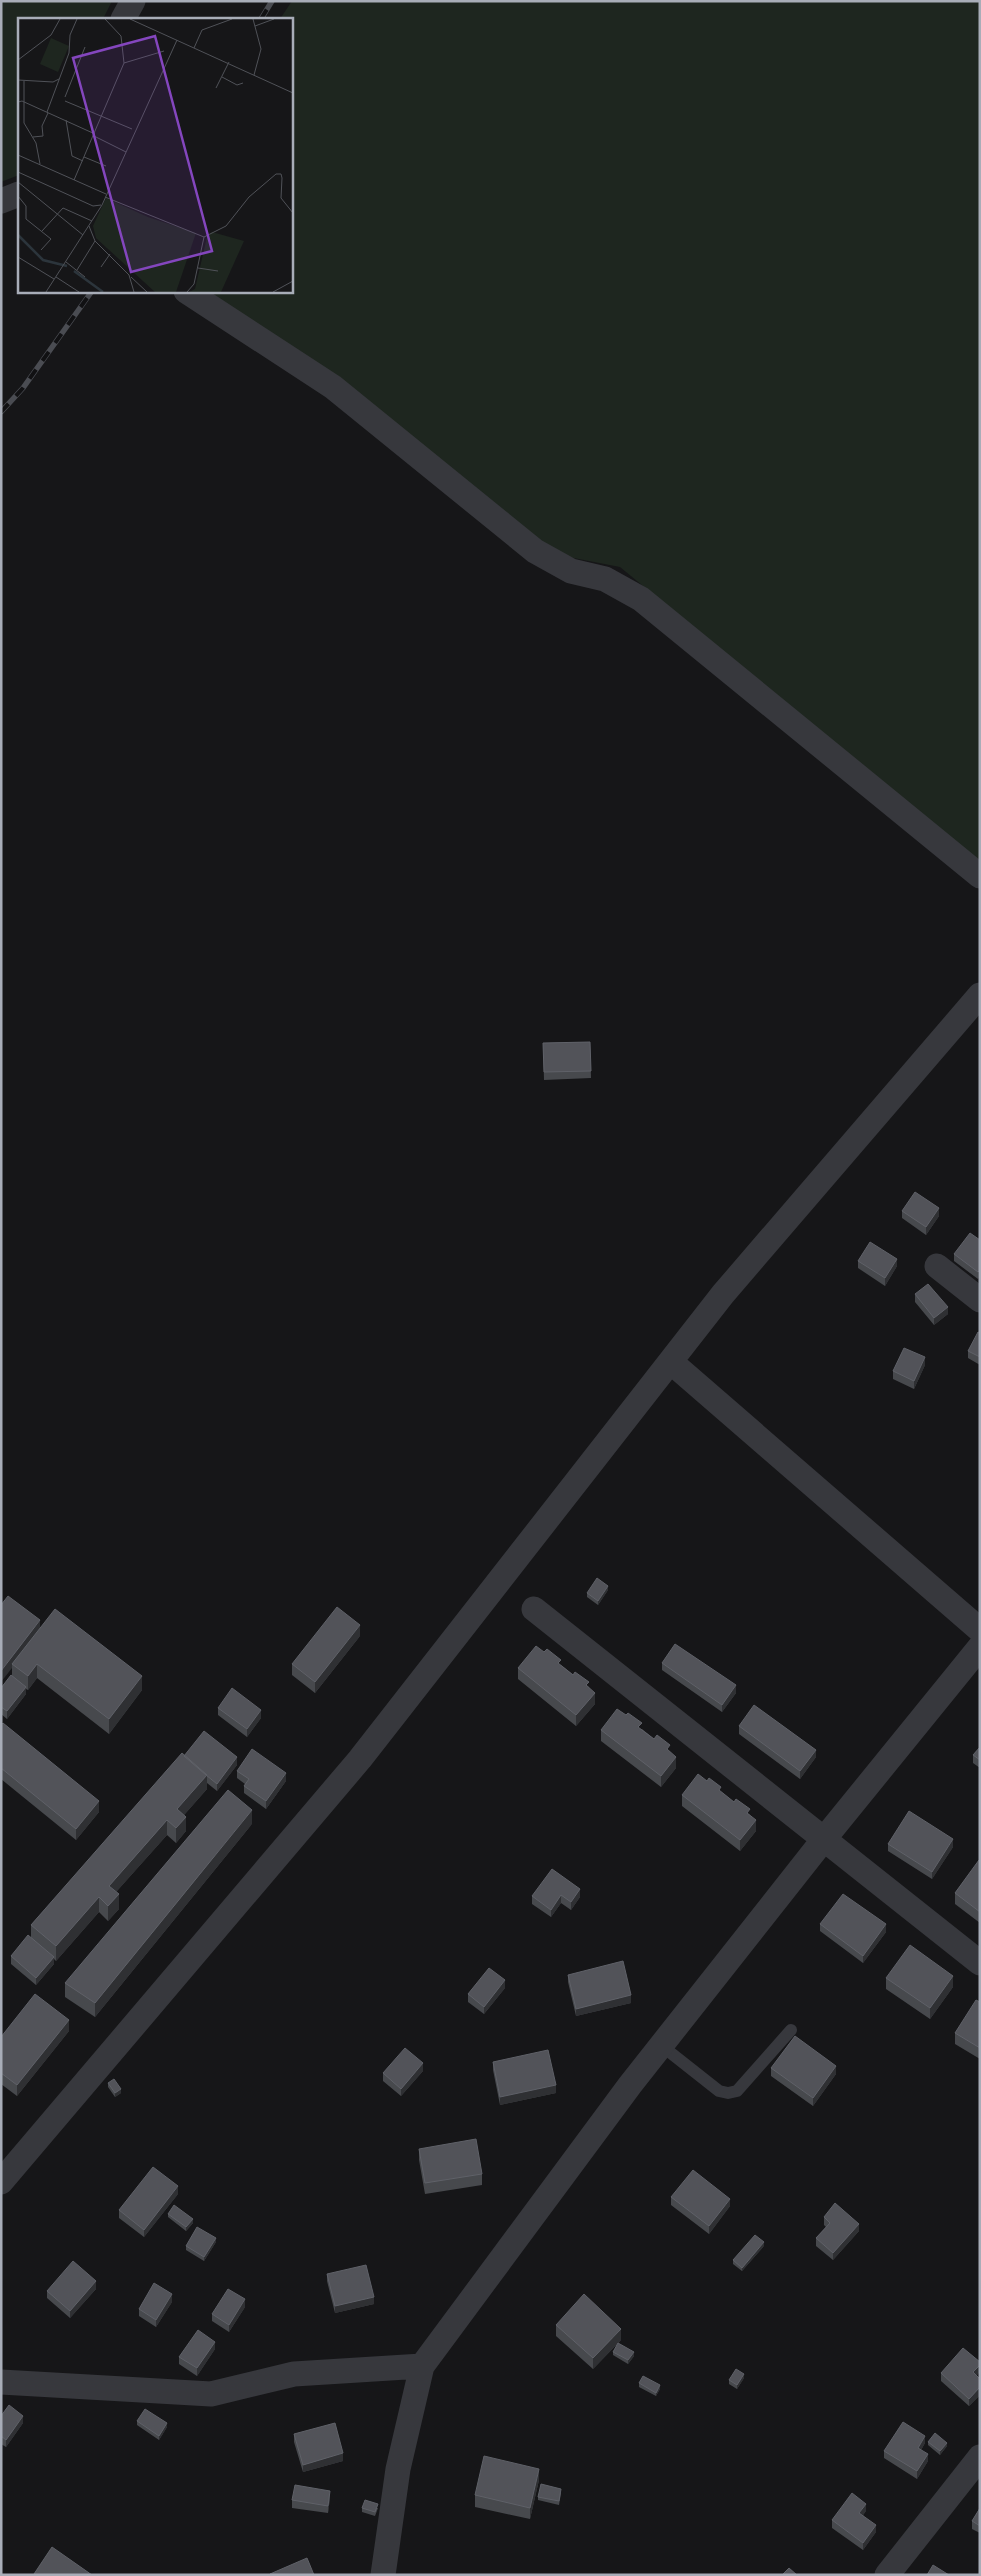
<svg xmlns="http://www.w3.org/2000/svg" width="981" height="2576" font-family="Helvetica,sans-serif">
<rect width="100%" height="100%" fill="#161618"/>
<path fill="#1e261f" d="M1,1h111l-9,18h-84v156l-18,7z
M292,1h687l1,862 -360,-296 -67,-13 -358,-263h96v-272h-11z"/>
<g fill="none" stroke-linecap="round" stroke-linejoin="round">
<path stroke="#37383d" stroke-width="12" d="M662,2046l57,45 9,2 9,-2 54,-61"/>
<path stroke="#37383d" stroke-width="25" d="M123,19l10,-18
M1,201l18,-7
M186,291l147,96 202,164 36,20 34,8 36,20 339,277
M937,1266l43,34
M671,1362l309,268
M534,1609l446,354
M1,2182l359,-423 363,-465 257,-299
M1,2382l210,12 83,-20 128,-8
M383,2575l15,-106 24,-103 208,-281 194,-246 156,-192
M887,2575l93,-118"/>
<defs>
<path id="rail" d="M261,19l11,-18
M1,412l22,-24 69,-97"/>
</defs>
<use href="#rail" stroke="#4a4c52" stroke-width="5.5"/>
<use href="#rail" stroke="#111113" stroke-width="4" stroke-dasharray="11" stroke-linecap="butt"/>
</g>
<path fill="#47494d" d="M590,1042l1,36 -47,2 -1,-37z
M902,1211l37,5 -13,19 -24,-17z
M980,1240l-2,39 -24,-18v-7z
M858,1261l39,5 -12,20 -27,-18z
M915,1294l33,20 -14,11 -19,-23z
M980,1333v32l-12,-7v-7z
M925,1365l-11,24 -21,-10v-8z
M608,1590l-10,15 -11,-8v-4z
M1,1605l141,85 -33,44 -72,-56 -9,12 -2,-1v5l-19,25 -6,-5v-26l11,-12v-8z
M360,1636l-45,57 -23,-18v-11z
M662,1663l74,30 -14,19 -60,-42z
M561,1665l28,22 6,17 -19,22 -58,-47v-11z
M218,1708l43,10 -14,19 -29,-22z
M1,1725l98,87 -23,28 -75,-61z
M739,1726l77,31 -16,22 -61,-45z
M642,1729l28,23 6,16 -15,19 -60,-46v-11z
M980,1747v21l-7,-5v-8z
M184,1756l53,9 -20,26 -10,-8v6l-23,26 2,16 -10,12 -9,-8 -51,57 3,17 -11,12 -9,-9 -43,49 -2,-2v5l-18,21 -25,-21v-8l20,-19v-12z
M237,1771l49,10 -20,28 -22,-16v-7l1,-2 -8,-6z
M721,1792l29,23 6,16 -16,20 -58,-45v-11z
M252,1824l-157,193 -30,-20v-14z
M888,1844l65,3 -21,32 -44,-28z
M980,1860v63l-25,-19v-11z
M580,1889v8l-9,13 -10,-7 -10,14 -19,-13v-8z
M820,1924l66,8 -23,31 -43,-32z
M568,1975l63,28 -55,13 -8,-34z
M886,1978l67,9 -23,32 -44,-30z
M505,1988l-21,26 -16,-12v-8z
M980,2002v57l-25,-15v-11z
M69,2031l-52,65 -16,-12v-47z
M493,2062l63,31 -56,12 -7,-35z
M771,2068l65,6 -23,32 -42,-30z
M423,2071l-22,25 -18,-15v-8z
M108,2083l13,10 -6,4 -7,-10z
M419,2149l63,25v11l-57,9 -6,-34z
M178,2194l-34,43 -25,-19v-8z
M671,2197l59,9 -21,28 -38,-29z
M168,2214l25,9 -7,8 -18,-14z
M824,2217l35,14 -26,29 -17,-14v-8l10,-11 -2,-2z
M216,2242l-12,19 -18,-11v-4z
M764,2246l-22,25 -9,-7v-4z
M327,2274l47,30 -39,9 -8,-32z
M96,2289l-26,29 -23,-20v-7z
M172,2302l-16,25 -17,-11v-7z
M245,2307l-16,25 -17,-11v-7z
M556,2325l65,15 -28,29 -37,-33z
M215,2349l-18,27 -18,-12v-7z
M613,2352l21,4 -6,8 -15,-9z
M941,2373l35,3 4,3v16l-11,11 -28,-25z
M744,2378l-7,11 -8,-5v-4z
M639,2383l21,6 -4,7 -17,-9z
M1,2416l22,7 -17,24 -5,-3z
M137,2421l30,6 -8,13 -22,-15z
M294,2434l49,27 -40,11 -9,-30z
M928,2442l19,4 -7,9 -12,-10z
M925,2443l-4,7 7,11 -11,18 -33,-21v-7z
M539,2480l-9,39 -55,-12v-12z
M561,2493l-2,12 -21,-5v-3z
M330,2498l-2,15 -36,-5v-8z
M362,2508h16l-3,8 -13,-4z
M980,2508v25l-8,-4v-8z
M866,2511l-3,4 13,17 -13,18 -31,-22v-8z"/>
<path fill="#2f3033" d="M939,1208v8l-13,19v-8z
M897,1259v7l-12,20v-8z
M980,1270v7l-2,2v-7z
M948,1307v7l-14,11v-7z
M925,1357v8l-11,24v-8z
M608,1586v4l-10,15v-4z
M40,1620v11l-28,33v4l-11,14v-11z
M360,1625v11l-45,57v-11z
M37,1664v14l-9,12v-14z
M142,1676v14l-33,44v-15z
M736,1685v8l-14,19v-7z
M26,1687v7l-19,25v-8z
M595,1693v11l-19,22v-11z
M261,1710v8l-14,19v-8z
M816,1750v7l-16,22v-8z
M237,1757v8l-20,26v-7z
M676,1757v11l-15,19v-11z
M286,1773v8l-20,28v-8z
M207,1775v14l-30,34v-14z
M99,1801v11l-23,28v-11z
M252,1810v14l-157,193v-14z
M186,1817v14l-10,12v-15z
M167,1820v15l-58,65v-14z
M756,1820v11l-16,20v-11z
M953,1839v8l-21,32v-7z
M580,1889v8l-9,13v-8z
M119,1894v15l-11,12v-15z
M561,1895v8l-10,14v-7z
M99,1897v15l-43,49v-15z
M886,1924v8l-23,31v-7z
M54,1957v7l-18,21v-7z
M953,1976v11l-23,32v-11z
M505,1980v8l-21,26v-7z
M631,1995v8l-55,13v-7z
M69,2020v11l-52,65v-11z
M423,2063v8l-22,25v-7z
M836,2066v8l-23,32v-8z
M556,2085v8l-56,12v-8z
M121,2089v4l-6,4v-4z
M178,2186v8l-34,43v-7z
M730,2199v7l-21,28v-8z
M193,2219v4l-7,8v-4z
M859,2224v7l-26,29v-7z
M216,2238v4l-12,19v-4z
M764,2242v4l-22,25v-3z
M96,2281v8l-26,29v-7z
M172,2294v8l-16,25v-7z
M374,2297v7l-39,9v-7z
M245,2299v8l-16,25v-7z
M621,2329v11l-28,29v-11z
M215,2342v7l-18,27v-8z
M634,2352v4l-6,8v-4z
M980,2365v7l-7,8v-8z
M744,2374v4l-7,11v-4z
M660,2385v4l-4,7v-3z
M980,2387v8l-11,11v-7z
M23,2416v7l-17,24v-7z
M167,2423v4l-8,13v-4z
M925,2436v7l-7,12v-7z
M947,2443v3l-7,9v-4z
M343,2453v8l-40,11v-7z
M928,2454v7l-11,18v-8z
M539,2469v11l-9,39v-11z
M330,2491v7l-2,15v-7z
M866,2504v7l-7,9v-7z
M876,2525v7l-13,18v-7z"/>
<path fill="#525359" stroke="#5f6168" d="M590,1042l1,29 -47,1 -1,-29z
M915,1192l24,16 -13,19 -24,-16z
M970,1233l10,7v30l-2,2 -24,-18z
M870,1242l27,17 -12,19 -27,-17z
M928,1284l20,23 -14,11 -19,-24z
M978,1332l2,1v24l-12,-6z
M904,1348l21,9 -11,24 -21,-10z
M597,1578l11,8 -10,15 -11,-8z
M8,1596l32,24 -39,51v-66z
M337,1607l23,18 -45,57 -23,-18z
M55,1609l87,67 -33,43 -72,-55 -9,12 -16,-12z
M675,1644l61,41 -14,20 -60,-42z
M536,1646l8,6 3,-3 14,11 -3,3 15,12 2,-3 14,10 -3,3 9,8 -19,22 -58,-47z
M11,1675l15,12 -19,24 -6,-4v-19z
M232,1688l29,22 -14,19 -29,-21z
M754,1705l62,45 -16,21 -61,-45z
M617,1709l9,6 2,-2 14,10 -4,4 16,12 3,-4 13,10 -3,4 9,8 -15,19 -60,-46z
M3,1723l96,78 -23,28 -75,-61v-43z
M204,1731l33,26 -20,27 -11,-9 -22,-19z
M980,1747v13l-7,-5z
M252,1749l34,24 -20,28 -22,-15 5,-7 -12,-8z
M182,1753l25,22 -30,34 9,8 -10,11 -9,-8 -58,66 10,8 -11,12 -9,-9 -43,49 -25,-21z
M698,1774l9,7 2,-3 12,9 -2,3 15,12 2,-3 14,10 -3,4 9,7 -16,20 -58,-45z
M228,1790l24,20 -157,193 -30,-20z
M909,1811l44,28 -21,33 -44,-28z
M979,1860h1v52l-25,-19z
M552,1869l28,20 -9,13 -10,-7 -10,15 -19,-14z
M843,1894l43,30 -23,32 -43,-32z
M28,1935l26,22 -18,21 -25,-22z
M910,1945l43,31 -23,32 -44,-30z
M623,1961l8,34 -55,14 -8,-34z
M489,1968l16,12 -21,27 -16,-13z
M35,1994l34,26 -52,65 -16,-12v-36z
M976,2000l4,2v46l-25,-15z
M795,2036l41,30 -23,32 -42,-30z
M405,2048l18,15 -22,26 -18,-16z
M548,2050l8,35 -56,12 -7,-35z
M114,2079l7,10 -6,4 -7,-10z
M476,2139l6,35 -57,9 -6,-34z
M153,2167l25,19 -34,44 -25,-20z
M693,2170l37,29 -21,27 -38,-29z
M835,2203l24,21 -26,29 -17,-15 14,-15 -6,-6z
M174,2205l19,14 -7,8 -18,-13z
M197,2227l19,11 -12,19 -18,-11z
M755,2235l9,7 -22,26 -9,-8z
M73,2261l23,20 -26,30 -23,-20z
M366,2265l8,32 -39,9 -8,-32z
M154,2283l18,11 -16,26 -17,-11z
M228,2289l17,10 -16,26 -17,-11z
M584,2294l37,35 -28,29 -37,-33z
M198,2330l17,12 -18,26 -18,-11z
M618,2343l16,9 -6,8 -15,-8z
M963,2348l17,14v3l-7,7 7,7v8l-11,12 -28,-26z
M736,2369l8,5 -7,11 -8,-5z
M643,2376l17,9 -4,8 -17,-10z
M9,2405l14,11 -17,24 -5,-4v-20z
M145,2409l22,14 -8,13 -22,-15z
M903,2422l22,14 -7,12 10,6 -11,17 -33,-20z
M335,2423l8,30 -40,12 -9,-31z
M935,2433l12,10 -7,8 -12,-9z
M484,2456l55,13 -9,39 -55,-13z
M541,2484l20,5 -2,12 -21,-4z
M295,2485l35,6 -2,15 -36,-6z
M852,2493l14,11 -7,9 17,12 -13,18 -31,-23z
M365,2500l13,4 -3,8 -13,-4z
M980,2508v18l-8,-5z
M52,2547l40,28h-57l-1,-1z
M307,2558l7,17 -44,-1z
M933,2565l16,10h-22z
M789,2568l8,7h-15z"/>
<g transform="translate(18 18)">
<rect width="275" height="275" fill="#161618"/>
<path d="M33,20l18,8 -11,26 -18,-8zM88,180l42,19 48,16 -20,59h-21l-59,-54 -3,-12zM194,214l32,9 -23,51h-32l6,-3 12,-52z" fill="#1e261f"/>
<path fill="none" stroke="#2c353c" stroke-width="2.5" d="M0,217l25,25 24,6M56,253l29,21"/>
<path fill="none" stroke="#505258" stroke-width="1" d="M112,1l163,74M235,1l8,30 -7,26M237,8l19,-7M176,30l8,-18 30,-11M0,42l33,-25 9,-16M106,45l40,-12M204,59l15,8 6,-2M0,62l35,2 6,-3M6,63v42l12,20 4,21M198,70l13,-26M47,79l20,-50M47,83l67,28M0,84l4,-1 73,33M29,94l22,-59 1,-18 7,-16M48,102l6,36 11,5M76,118l32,16M15,119l10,-1 -1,-10 6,-13M0,137l88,39M66,139l22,9M0,154l75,34 8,-1M56,162l50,-117 -3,-27 -16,-17M0,164l65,53M0,178l8,10v13l25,20 -10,11M87,179l99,40 -10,47 -7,8M71,208l6,15 34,34 5,17M24,213l21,-23 29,13M186,219l22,-11 23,-29 27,-23h5l1,4 -1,20 12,15M0,239l36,22M48,244l19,15M83,249l9,-13M180,250l20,3M59,252l18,-29M38,259l23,15M113,259l16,15M28,274l56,-87 75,-165M255,274l20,-11"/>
<path fill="#8446be" fill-opacity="0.15" stroke="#8446be" stroke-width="2.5" d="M137,18l57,215 -81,21 -58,-214z"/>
<rect width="275" height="275" fill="none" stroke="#a8adb8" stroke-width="2.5"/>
</g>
<rect width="981" height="2576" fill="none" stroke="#a8adb8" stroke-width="5"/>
</svg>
